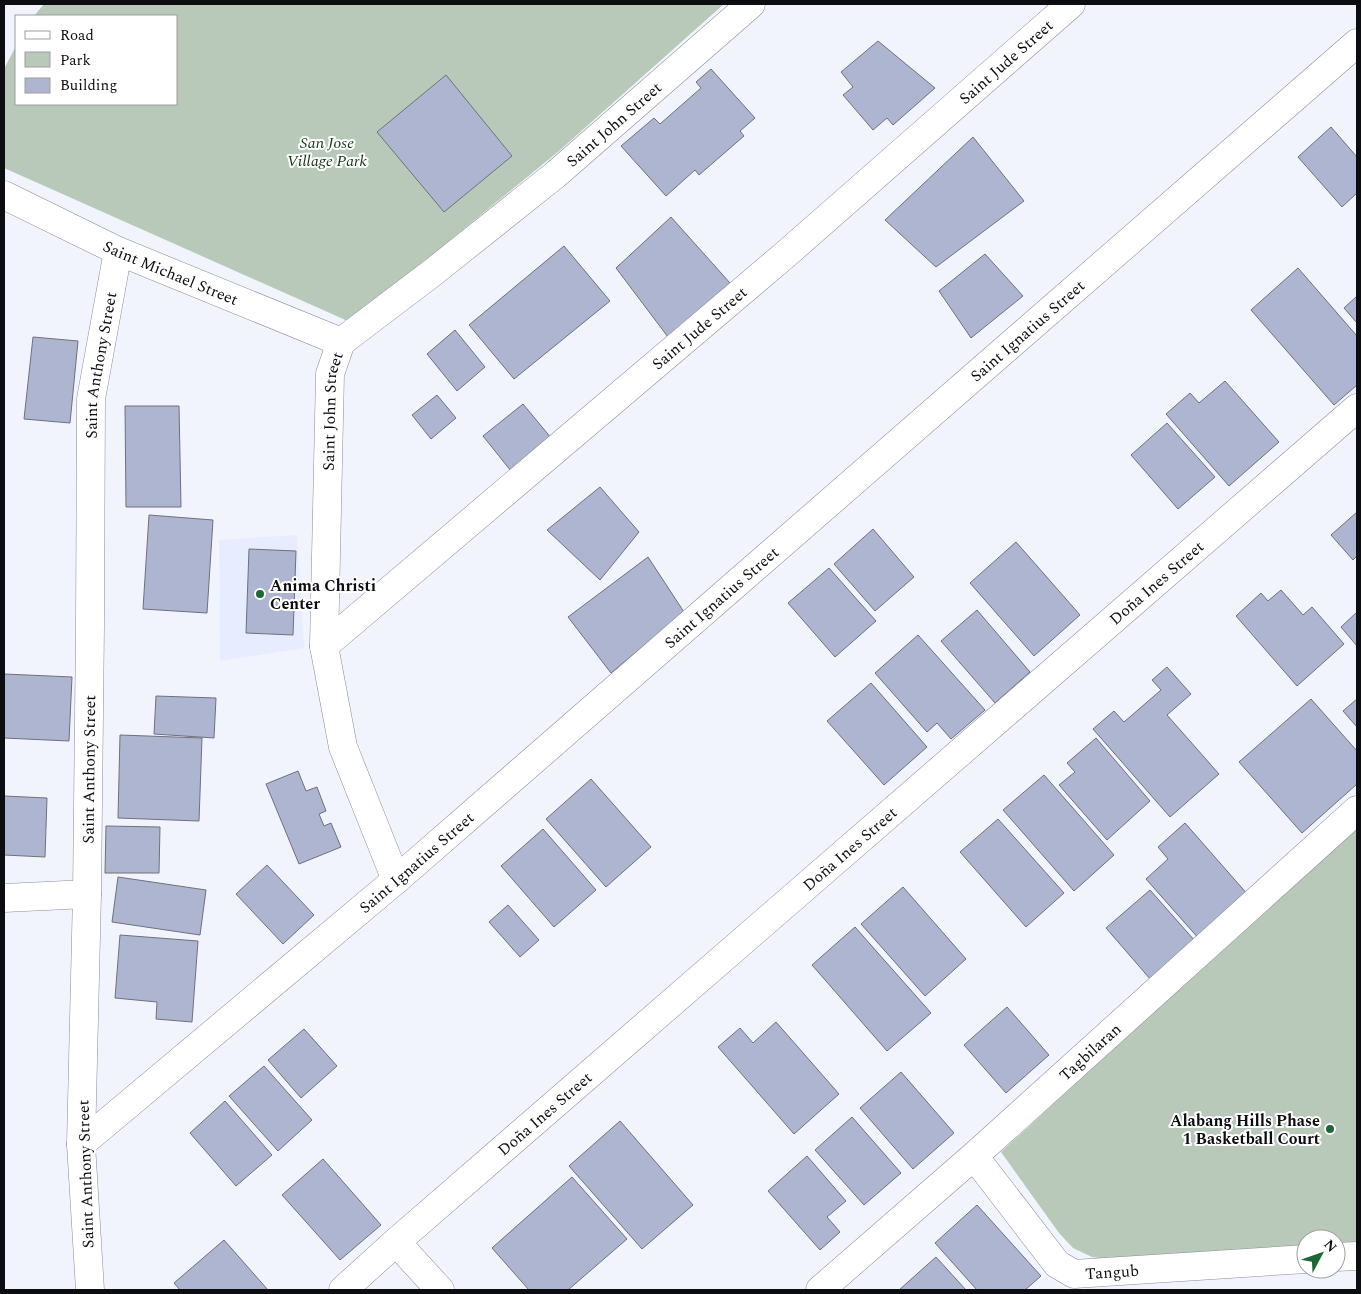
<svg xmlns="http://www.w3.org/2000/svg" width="1361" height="1294" font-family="Spectral,serif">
<rect width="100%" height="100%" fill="#f1f4fd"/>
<path fill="#e7ecff" d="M297,535l7,113 -84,13 -1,-121z"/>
<path fill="#b9c9b9" d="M44,4h680l-165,147 -209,171 -346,-154v-99l12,-23v58h160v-88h-142z
M1357,823v419l-21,1v-4h-30v6l-194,15 -20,-3 -19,-9 -14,-15 -58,-81z"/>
<path fill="#aeb5d1" stroke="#6e717b" d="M878,41l57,47 -42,37 -6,-7 -14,12 -30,-35 10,-8 -12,-15z
M711,69l44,49 -15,13 4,5 -45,39 -4,-5 -29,26 -45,-50 33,-28 6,6 41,-36 -5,-6z
M446,75l66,81 -68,56 -67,-80z
M1331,127l26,30v36l-15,14 -44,-50z
M973,137l51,64 -88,66 -51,-47z
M671,217l59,66 -62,54 -52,-69z
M564,246l46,55 -96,78 -45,-54z
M985,254l38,42 -52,42 -32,-47z
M1298,268l59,68v49l-23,20 -83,-95z
M1357,296v27l-13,-15z
M455,330l30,37 -28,24 -30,-37z
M33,337l45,4 -8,82 -46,-4z
M1225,381l54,61 -50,44 -63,-72 24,-21 9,10z
M437,395l19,23 -25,21 -19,-24z
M523,404l29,35 -41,32 -28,-35z
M125,406h54l2,101h-55z
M1167,423l48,54 -37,32 -47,-54z
M600,487l39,45 -39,48 -53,-50z
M1357,512v44l-4,4 -22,-25z
M149,515l64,5 -6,93 -64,-4z
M873,529l41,48 -39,34 -41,-47z
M1016,542l64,73 -46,41 -64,-73z
M249,549l47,2 -3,84 -47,-2z
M648,557l36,55 -73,61 -43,-56z
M829,568l47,53 -41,36 -47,-54z
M1281,590l22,25 9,-8 32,37 -47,42 -61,-70 25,-23 7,8z
M977,610l53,62 -35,31 -54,-62z
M1357,612v34l-16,-19z
M918,635l67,75 -34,29 -14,-16 -10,9 -52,-59z
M1167,667l24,27 -24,21 52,59 -49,43 -77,-88 21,-18 10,11 37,-32 -9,-10z
M4,674l68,3 -3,64 -65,-3z
M871,683l56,64 -43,38 -57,-64z
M156,696l60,2 -2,40 -60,-4z
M1311,699l46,52v33l-55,49 -63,-71z
M1357,699v28l-14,-16z
M120,735l82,3 -3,83 -81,-3z
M1096,738l54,63 -43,39 -48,-55 16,-13 -8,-9z
M298,771l8,20 11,-4 9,24 -7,3 5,12 7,-3 10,24 -42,17 -33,-80z
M1044,775l70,80 -40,36 -71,-81z
M591,779l60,68 -45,40 -60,-68z
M4,796l43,2 -2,59 -41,-2z
M998,819l66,74 -38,34 -66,-75z
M1185,823l64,73 -49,44 -54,-61 22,-20 -10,-12z
M106,826l54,1 -1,46h-54z
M543,829l53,61 -42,37 -53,-61z
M267,865l47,50 -31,29 -47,-50z
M118,877l88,13 -6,45 -88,-13z
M903,887l63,72 -41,37 -64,-72z
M1150,890l45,51 -44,39 -45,-52z
M508,905l31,35 -19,17 -31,-35z
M855,927l76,86 -44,38 -75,-86z
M120,935l78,6 -6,81 -36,-3 1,-17 -42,-4z
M1007,1007l42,48 -43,38 -42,-48z
M776,1022l63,72 -45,40 -76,-87 22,-19 13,15z
M304,1029l33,37 -36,32 -33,-38z
M264,1066l48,54 -34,31 -49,-55z
M901,1072l53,61 -41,36 -53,-61z
M225,1101l47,54 -36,31 -46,-53z
M852,1117l49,56 -37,32 -49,-55z
M620,1121l73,84 -51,44 -73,-83z
M807,1156l39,45 -19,16 13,15 -20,18 -52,-59z
M323,1159l58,66 -41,35 -58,-65z
M572,1177l55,62 -59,51h-39l-37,-42z
M977,1205l64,71 -16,14h-48l-42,-47z
M224,1240l44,50h-88l-6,-7z
M936,1257l30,33h-67z"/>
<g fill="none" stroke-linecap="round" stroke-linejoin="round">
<defs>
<g id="minor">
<path id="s1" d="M4,195l114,56 223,91"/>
<path id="s2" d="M324,646l462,-392 285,-250"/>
<path id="s3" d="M396,880l-53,-133 -19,-101 6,-272 11,-32 91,-69 123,-98 196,-171"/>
<path d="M4,898l83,-4"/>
<path id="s4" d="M81,1144l315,-264 961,-837"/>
<path id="s5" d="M974,1156l83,108 17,10 232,-15"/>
<path d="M396,1242l44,48"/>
<path d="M1336,1257l21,-1"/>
<path id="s6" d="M90,1290l-9,-146 6,-250 3,-268 1,-227 27,-148"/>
<path id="s7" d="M343,1290l53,-48 961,-834"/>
<path id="s8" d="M820,1290l154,-134 383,-346"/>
</g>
</defs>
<use href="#minor" stroke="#898c96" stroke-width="29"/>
<use href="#minor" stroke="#fff" stroke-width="28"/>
</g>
<g fill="#1c6736" stroke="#fff" stroke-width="2">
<circle cx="260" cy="594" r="5"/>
<circle cx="1330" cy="1129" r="5"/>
</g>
<g text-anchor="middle" stroke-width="4" stroke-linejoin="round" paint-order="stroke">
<g font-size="16" fill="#0c0d11" stroke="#fff">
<text dy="6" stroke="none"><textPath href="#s2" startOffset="898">Saint Jude Street</textPath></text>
<text dy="6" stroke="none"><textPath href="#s3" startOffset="901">Saint John Street</textPath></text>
<text dy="6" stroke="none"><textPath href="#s1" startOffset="184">Saint Michael Street</textPath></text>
<text dy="6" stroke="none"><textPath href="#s2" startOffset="492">Saint Jude Street</textPath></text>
<text dy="6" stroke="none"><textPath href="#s4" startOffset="1248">Saint Ignatius Street</textPath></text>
<text dy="6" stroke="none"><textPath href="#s6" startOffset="926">Saint Anthony Street</textPath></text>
<text dy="6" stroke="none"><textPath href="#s3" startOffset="481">Saint John Street</textPath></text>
<text dy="6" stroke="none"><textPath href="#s7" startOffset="1078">Doña Ines Street</textPath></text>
<text dy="6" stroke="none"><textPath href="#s4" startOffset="842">Saint Ignatius Street</textPath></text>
<text dy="6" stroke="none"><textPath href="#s6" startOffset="521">Saint Anthony Street</textPath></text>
<text dy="6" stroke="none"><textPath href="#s7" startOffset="672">Doña Ines Street</textPath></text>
<text dy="6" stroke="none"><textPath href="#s4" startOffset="438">Saint Ignatius Street</textPath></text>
<text dy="6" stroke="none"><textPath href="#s8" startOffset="360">Tagbilaran</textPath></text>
<text dy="6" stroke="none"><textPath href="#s7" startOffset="268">Doña Ines Street</textPath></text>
<text transform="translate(85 1174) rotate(-92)" y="6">Saint Anthony Street</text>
<text dy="6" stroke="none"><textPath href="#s5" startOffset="194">Tangub</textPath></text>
</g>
<g font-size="16" font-style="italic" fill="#123514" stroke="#fff">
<text x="327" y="148">San Jose<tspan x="327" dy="18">Village Park</tspan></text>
</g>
<g font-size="16" font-weight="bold" fill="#0c0d11" stroke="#fff" text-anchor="start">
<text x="270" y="591">Anima Christi<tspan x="270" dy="18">Center</tspan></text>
<text x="1320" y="1126" text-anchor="end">Alabang Hills Phase<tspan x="1320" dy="18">1 Basketball Court</tspan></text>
</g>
</g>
<rect width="1361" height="1294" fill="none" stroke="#0c0d11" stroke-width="10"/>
<rect x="15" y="15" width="162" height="90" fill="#ffffff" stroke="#9e9ea0"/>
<rect x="25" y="31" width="25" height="8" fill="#ffffff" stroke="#9e9ea0"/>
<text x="60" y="40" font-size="15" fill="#0c0d11">Road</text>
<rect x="25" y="52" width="25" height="15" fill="#b9c9b9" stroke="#9e9ea0"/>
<text x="60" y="65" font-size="15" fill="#0c0d11">Park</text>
<rect x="25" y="78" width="25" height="15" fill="#aeb5d1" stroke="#9e9ea0"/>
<text x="60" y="90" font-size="15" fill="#0c0d11">Building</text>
<g transform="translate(1321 1254) rotate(49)"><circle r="24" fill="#ffffff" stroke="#9e9ea0"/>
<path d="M0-4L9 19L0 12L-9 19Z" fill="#1c6736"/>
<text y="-8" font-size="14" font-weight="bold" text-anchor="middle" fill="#0c0d11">N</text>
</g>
</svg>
